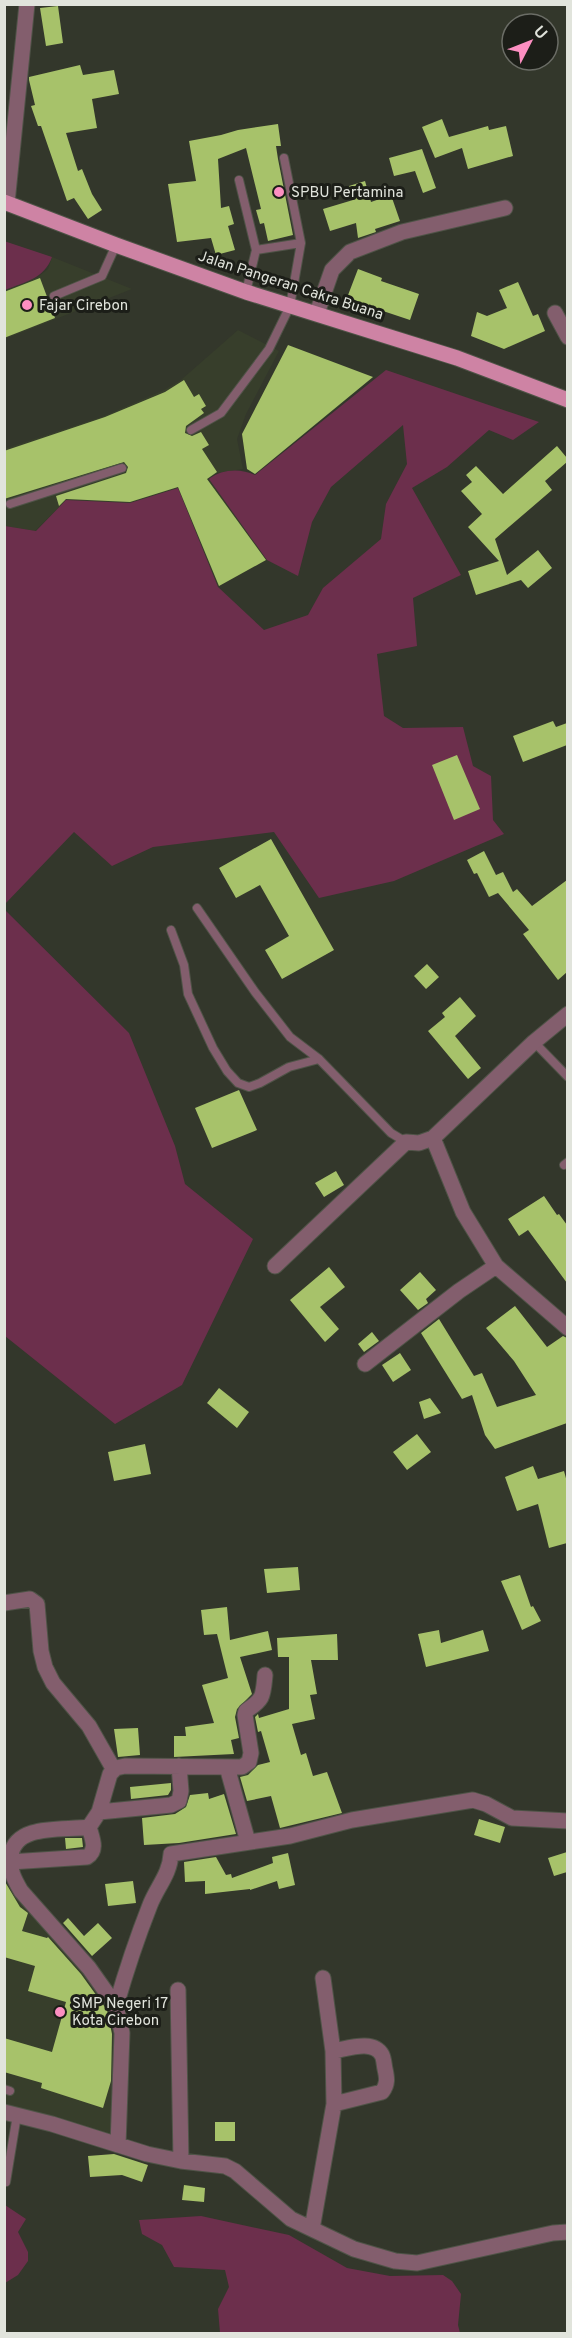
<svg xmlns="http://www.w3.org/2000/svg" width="572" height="2338" font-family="Overpass,sans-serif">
<rect width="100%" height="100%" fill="#33372b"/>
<path fill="#373e2b" d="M52,257l80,32 -127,50v-49l33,-13 10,-8z
M238,330l41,21 -33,63 -9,25 6,30 -26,4 -8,6 58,81 -49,27 -40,-99 -48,15 -64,-3 -31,31 -30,-5 -1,-77 100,-33 60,-26 17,-10z
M4,1894l19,6 87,98 5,22 -1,115 -109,-30z"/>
<path fill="#6c2f4c" d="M4,241l48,16c-8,22 -27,25 -47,33z
M386,370l153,52 -26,18 -24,-10 -42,37 -35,21 49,87 -48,23 4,48 -40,8 7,62 19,12 60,-1 10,39 18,10 2,44 11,14 -110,47 -75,17 -45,-66 -121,15 -41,19 -38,-34 -69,72v-378l31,5 30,-31 64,3 48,-15 40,99 46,43 44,-15 15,-27 58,-49 5,-35 21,-40 -4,-39 -72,62 -19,35 -14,54 -31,-16 -58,-81c13,-10 31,-11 46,-4z
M4,909l125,124 46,113 10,38 68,55 -71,146 -67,39 -110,-88z
M5,2205l21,14 -8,13 10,20v9l-10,14 -13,8z
M201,2216l88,19 58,33 43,8 53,-1 9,6 9,13 -3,31 2,8h-240l-2,-24 11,-22 -4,-17 -51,-3 -12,-22 -20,-11 -3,-14z"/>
<path fill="#a7c26a" d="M58,6l5,37 -17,3 -6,-38z
M80,65l3,10 31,-5 5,24 -27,5 5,29 -31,5 12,38 4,-2 10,25 10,16 -14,9 -14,-21 -7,3 -26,-75h-3l-7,-20 4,-1 -6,-25v-3z
M442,119l7,18 39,-11 1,4 17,-4 7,30 -45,13 -6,-21 -27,10 -13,-31z
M278,124l3,22h-5l2,13 15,76 -25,6 -4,-18 -4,1 -4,-14 5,-1 -15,-61 -28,11 3,49 8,-2 5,18 -6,2 7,24 -19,5 -5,-17 -34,4 -9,-58 28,-3 -7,-40 32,-6 17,-5z
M422,149l14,39 -13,5 -8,-22 -21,5 -5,-18z
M365,181l6,21 20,-7 9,26 -25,8 1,3 -18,6 -2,-15 -26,8 -7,-22 30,-9 -4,-14z
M358,269l24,9 -1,3 38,13 -9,26 -39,-13 -2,5 -24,-9z
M40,278l15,40 -51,20v-46z
M518,282l15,34 5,-2 7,17 -41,18 -33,-13 6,-24 10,4 20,-8 -8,-18z
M288,345l85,32 -118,97 -8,-5 -5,-35z
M184,380l10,17 5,-3 7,12 -5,3 3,4 -18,13 -1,7 7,3 9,-4 8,13 -7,4 15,23 -10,7 59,81 -47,26 -41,-99 -48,15 -64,-3 -7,7 -3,-10 70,-23 2,-6 -4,-5 -120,37v-48l101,-34 60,-25z
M557,446l10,12v4l-22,19 7,9 -57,49 12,36 31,-25 14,18 -24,20 -7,-8 -45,15 -8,-24 31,-10 -31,-34 14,-13 -21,-23 11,-9 -6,-7 10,-9 27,28z
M553,721l3,6 11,-4v22l-44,17 -10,-26z
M457,755l23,54 -26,11 -22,-55z
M271,839l63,111 -52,29 -17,-29 24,-14 -29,-51 -24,13 -17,-30z
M484,851l12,24 7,-3 10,20 4,-3 15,17 35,-26v92l-9,8 -35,-46 6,-4 -31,-37 -9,4 -12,-24 -3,1 -7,-14z
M427,964l12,13 -13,12 -12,-13z
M460,997l16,19 -21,20 26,32 -13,11 -40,-48 17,-14 -3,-4z
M239,1090l18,40 -45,18 -17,-40z
M336,1171l8,14 -20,12 -9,-14z
M544,1196l13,19 2,-1 8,11v58l-39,-53 -9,6 -11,-17z
M329,1267l16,20 -25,20 19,22 -14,13 -35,-42z
M420,1272l16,18 -10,9 2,4 -10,7 -18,-20z
M515,1306l32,41 16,-11 4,2v85l-72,26 -10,-14 -13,-40 -10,4 -41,-66 18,-14 35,57 8,-3 15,34 39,-12 -22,-34 -28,-33z
M372,1332l7,9 -15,11 -6,-8z
M400,1353l11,17 -18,12 -11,-17z
M219,1388l30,24 -12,16 -30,-25z
M430,1398l11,15 -17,6 -5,-17z
M417,1434l14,18 -24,18 -14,-18z
M145,1444l6,30 -37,7 -6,-29z
M533,1466l5,13 26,-8 3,11v61l-18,5 -11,-44 -21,7 -12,-34z
M298,1567l2,23 -33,3 -3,-24z
M520,1575l11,32 2,-1 8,15 -19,9 -21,-49z
M227,1607l3,33 38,-9 4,19 -32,7 12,37 -15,15 -2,8 4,21 -8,2 3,14 -60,3v-21h12l-1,-9 29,-4 -12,-38 26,-7 -11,-44 -13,1 -3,-25z
M439,1630l2,13 42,-13 6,21 -63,16 -8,-33z
M337,1634l1,26h-27l6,34 -7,1 5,24 -23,5 9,31 5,-2 7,23 14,-4 15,41 -62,15 -9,-32 -24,5 -7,-24 8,-2 10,-10 12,-3 -9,-31 -3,1 -3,-15 3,-3 1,4 30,-9v-52h-11l-1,-19z
M138,1728l2,27 -22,2 -4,-28z
M171,1783v7l-3,5 -37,4 -1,-12z
M208,1793l1,6 15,-5 12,40 -57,9 -35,2 -2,-27 33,-4 11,-7 4,-12z
M479,1819l26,8 -5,16 -26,-8z
M65,1838h17l1,9 -17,2z
M567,1852v20l-13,4 -6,-18z
M288,1853l7,32 -16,4 -2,-8 -27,9v-1l-45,5v-13l-20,1 -1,-20 32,-5 10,18 5,-1 1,4 41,-15 -1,-6z
M4,1880l16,27 8,6 -6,18 25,7 1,-1 33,37 26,36 5,24 -1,47 -8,27 -62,-20 1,-5 -38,-11v-34l48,14 14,-50 -38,-11 7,-25 -31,-9z
M133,1881l3,22 -28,3 -3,-22z
M68,1918l16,18 14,-13 14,15 -20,18 -29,-33z
M215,2122h20v19h-20z
M114,2154l34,11 -6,17 -20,-7 -32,2 -2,-21z
M184,2185l21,3 -1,14 -22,-2z"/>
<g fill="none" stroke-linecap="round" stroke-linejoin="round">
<defs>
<path id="lane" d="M239,180l17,70 -10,42
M256,250l45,-7
M54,296l48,-20 14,-31
M191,430l30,-17 48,-64 21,-43 11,-63 -17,-85
M10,504l112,-36
M197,908l58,84 35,45 29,22 72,74 15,9
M171,930l13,35 4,29 25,54 14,23 11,12 11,4 11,-4 29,-16 30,-8
M534,1042l34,35
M564,1165l4,-3
M4,2089l6,2
M6,2182l11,-67"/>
<path id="street" d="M7,203l20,-199
M317,313l15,-43 18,-18 52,-20 103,-24
M555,313l13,24
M568,1014l-34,28 -101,96 30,74 33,54 72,62
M275,1266l131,-124 13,1 14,-5
M365,1364l94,-73 37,-25
M4,1603l26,-4 7,5 4,47 4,16 8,16 36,43 25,44
M227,1767l21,75
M99,1812l72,-7 8,-4 2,-10 -2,-25
M89,1827l10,-15 11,-38 6,-6 9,-2 117,1 7,-5 2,-9 -6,-38 1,-4c18,-12 17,-15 19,-36
M10,1862l77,-5c11,-7 5,-19 2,-30 -24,4 -73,-4 -78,28 -2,15 3,24 10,36l68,77 27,38 6,27 -4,112
M178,1990l3,171
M116,2006c10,-35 21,-68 34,-101 7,-18 20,-31 21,-51l119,-18 62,-16 121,-20 13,4 26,14 56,3
M333,2051c14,-2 40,-12 49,4 2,4 2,10 3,14 2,9 3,15 -3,23l-48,12
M4,2112l48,12 95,30 34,7 44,5 10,5 56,48 63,30 41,12 22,2 136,-30 15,-1
M312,2229l22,-125 -1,-53 -10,-73"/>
<path id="primary" d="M4,202l112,43 130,47 211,66 111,42"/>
</defs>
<use href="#lane" stroke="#4f5347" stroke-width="10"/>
<use href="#street" stroke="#4f5347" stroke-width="17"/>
<use href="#primary" stroke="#4f5347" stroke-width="17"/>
<use href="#lane" stroke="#835e6d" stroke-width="8"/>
<use href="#street" stroke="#835e6d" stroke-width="15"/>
<use href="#primary" stroke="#ce83a4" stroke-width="15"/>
</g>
<g fill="#fc8fc1" stroke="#1c1e18" stroke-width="2">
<circle cx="279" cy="192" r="6"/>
<circle cx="27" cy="305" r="6"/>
<circle cx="60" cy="2012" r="6"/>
</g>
<g text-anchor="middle" stroke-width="6" stroke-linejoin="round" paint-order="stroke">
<g font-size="15" fill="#e1e4dc" stroke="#1c1e18" text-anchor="start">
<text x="291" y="197">SPBU Pertamina</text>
<text x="39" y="310">Fajar Cirebon</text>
<text x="72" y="2008">SMP Negeri 17<tspan x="72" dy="17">Kota Cirebon</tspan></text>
</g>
<g font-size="15" fill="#e1e4dc" stroke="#1c1e18">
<text transform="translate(291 285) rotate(18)" y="5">Jalan Pangeran Cakra Buana</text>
</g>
</g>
<rect width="572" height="2338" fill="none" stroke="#e1e4dc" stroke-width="12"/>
<g transform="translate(530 42) rotate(48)"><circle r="28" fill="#1c1e18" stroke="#6b6d66" stroke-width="1.5"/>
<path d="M0-4.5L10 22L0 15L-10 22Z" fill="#fc8fc1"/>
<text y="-9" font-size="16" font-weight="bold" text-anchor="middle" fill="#e1e4dc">U</text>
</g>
</svg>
